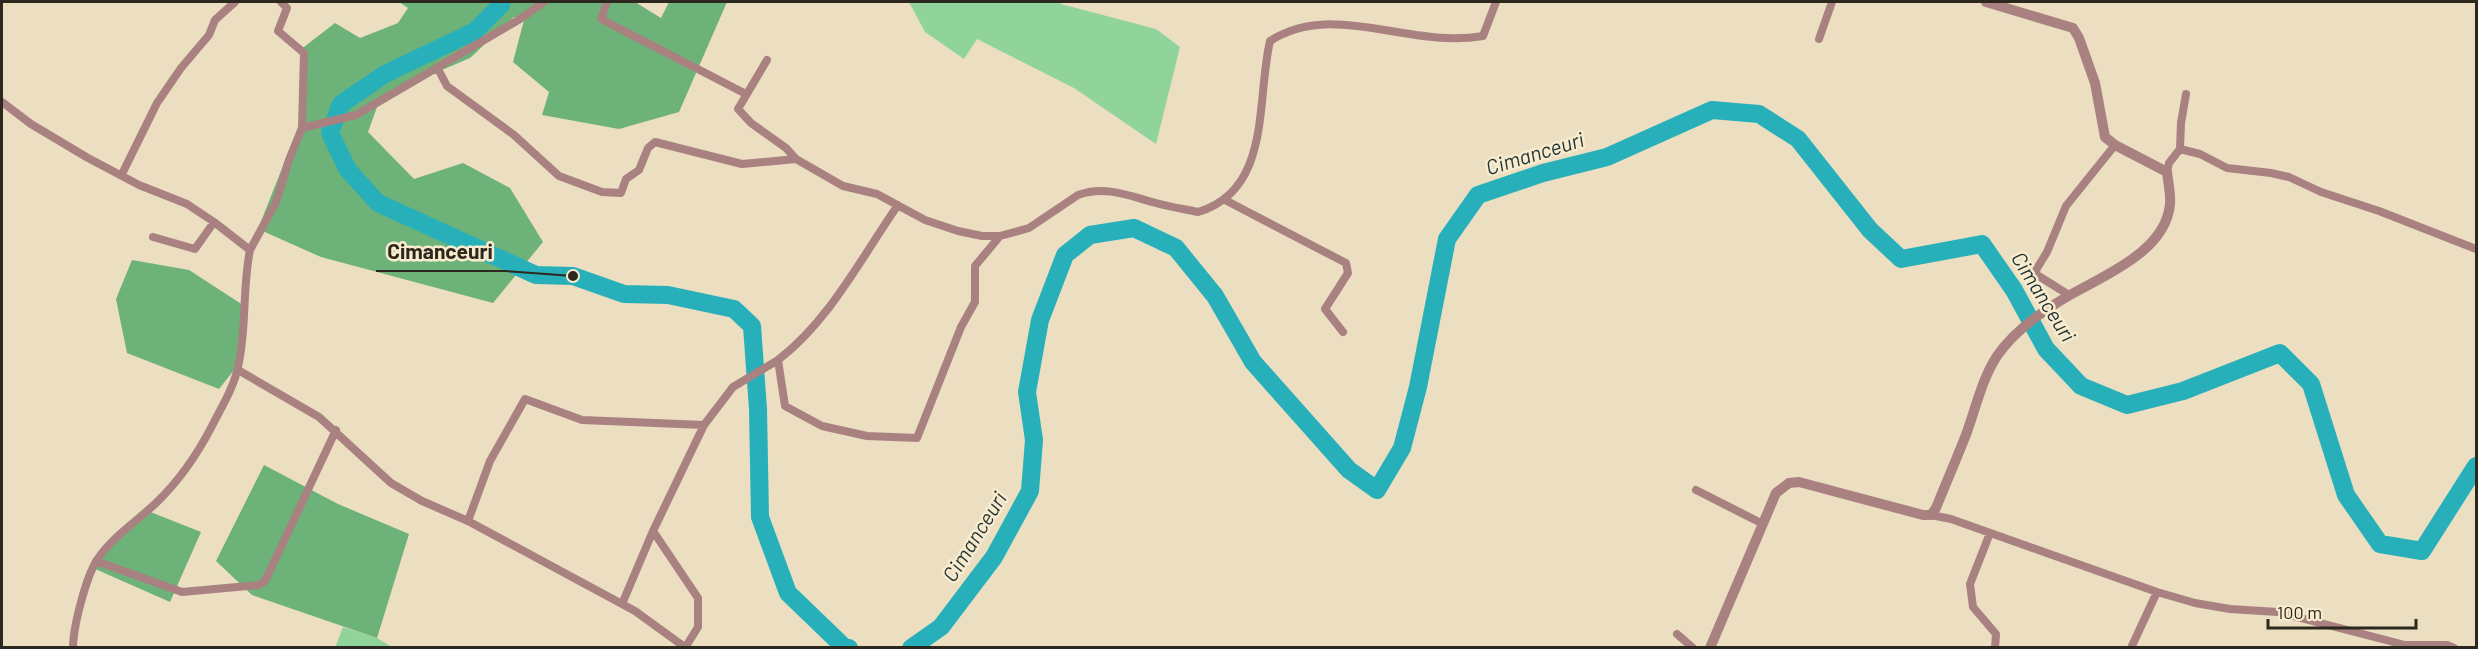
<svg xmlns="http://www.w3.org/2000/svg" width="2478" height="649" font-family="Barlow,sans-serif">
<rect width="100%" height="100%" fill="#ebdec1"/>
<path fill="#91d49b" d="M909,2h150l2,2 95,25 24,18 -24,97 -82,-56 -97,-49 -13,20 -39,-27z
M343,627l34,11 15,9 -57,1z"/>
<path fill="#6db379" d="M399,2h236l26,16 8,-16h58l-48,110 -60,17 -77,-14 7,-23 -36,-30 11,-42 -10,-3 -44,41 -89,38 -13,36 46,47 49,-16 47,25 33,54 -50,61 -172,-46 -63,-28 42,-106v-73l35,-27 25,15 38,-15 10,-15z
M132,260l57,10 54,35 -5,60 -19,24 -92,-36 -11,-54z
M264,465l74,39 71,30 -32,104 -125,-43 -36,-34z
M148,511l53,21 -31,70 -77,-34 21,-30z"/>
<g fill="none" stroke-linecap="round" stroke-linejoin="round">
<path stroke="#28b0ba" stroke-width="18" d="M500,2l1,3 -26,26 -90,43 -44,30 -11,29 18,37 30,33 158,72 37,1 51,18 44,1 66,14 18,17 6,83 2,108 28,76 55,53 6,2
M911,648l30,-21 53,-70 36,-66 4,-51 -7,-48 13,-72 25,-65 25,-20 44,-7 42,20 39,48 38,66 96,108 28,20 25,-42 16,-61 29,-148 31,-44 65,-22 64,-16 105,-47 47,4 39,25 72,91 31,29 81,-15 32,46 32,59 35,37 46,19 56,-14 97,-38 31,31 35,111 34,49 42,7 54,-85"/>
<path stroke="#a98181" stroke-width="8" d="M607,2l-6,17 145,75
M1819,39l13,-37
M767,60l-29,49 13,14 35,25 10,11 47,27 34,8 48,26 33,11 24,5h18l29,-8 49,-33c27,-10 52,1 78,8 14,4 28,6 42,9 74,-22 58,-112 72,-171 65,-41 137,8 213,-5l13,-34
M438,69l9,17 67,49 45,41 43,16 19,1 5,-14 13,-9 9,-22 7,-6 87,22 54,-5
M2,102l29,22 57,34 51,27 48,19 27,18 36,28c-8,39 -3,78 -12,117 -4,20 -17,41 -26,59 -14,27 -34,56 -56,77 -20,19 -44,34 -59,57 -11,17 -24,67 -24,88
M302,128l54,-13 164,-96 24,-17
M2180,149l1,-26 5,-29
M2167,172l2,-9 11,-14 20,5 27,14 44,5 18,4 32,15 58,19 97,38
M122,174l35,-71 24,-35 28,-33 6,-15 20,-18
M1225,200l121,63 2,10 -23,36 18,23
M898,205c-37,53 -68,115 -120,155l7,46 37,20 45,10 50,2 44,-111 14,-25v-36l25,-30
M153,237l42,12 19,-27
M250,250l26,-48 13,-42 13,-32 2,-75 -26,-22 9,-23 -6,-6
M2069,295l-32,-20 -1,-5 11,-18 19,-46 49,-61
M238,370l81,47 72,66 31,18 46,20 167,90 51,37
M1696,490l67,34
M1931,515l20,4 206,73 38,11 35,6 48,3 127,33h42l7,3
M468,521l22,-60 35,-62 57,21 122,5
M653,531l45,67v29l-13,21
M1990,533l-20,51 3,23 23,27 -1,14
M96,561l86,31 77,-7 6,-4 71,-151
M622,604l31,-73 51,-106 29,-38 45,-27
M1677,634l16,14
M2131,648l26,-56"/>
<path stroke="#a98181" stroke-width="10" d="M1710,648l66,-155 13,-10 10,-1 124,33h8l5,-7c10,-25 21,-50 31,-76 9,-25 15,-53 30,-76 17,-25 47,-46 73,-61 35,-20 96,-44 100,-91 1,-10 -2,-22 -3,-32l-52,-27 -10,-8 -10,-54 -16,-45 -6,-10 -87,-26"/>
</g>
<g text-anchor="middle" stroke-width="5" stroke-linejoin="round" paint-order="stroke">
<g font-size="21" font-style="italic" fill="#1f3537" stroke="#f9ebcd">
<text transform="translate(1535 154) rotate(-17)" y="7">Cimanceuri</text>
<text transform="translate(2043 297) rotate(58)" y="7">Cimanceuri</text>
<text transform="translate(975 537) rotate(-58)" y="7">Cimanceuri</text>
</g>
</g>
<path fill="none" stroke="#2d281d" stroke-width="2" d="M573 276L505 271H376"/>
<circle fill="#2d281d" stroke="#f9ebcd" stroke-width="2" cx="573" cy="276" r="6"/>
<g font-size="21" text-anchor="middle" font-weight="bold" fill="#2d281d" stroke="#f9ebcd" stroke-width="5" stroke-linejoin="round" paint-order="stroke">
<text x="440" y="259">Cimanceuri</text>
</g>
<rect width="2478" height="649" fill="none" stroke="#2d281d" stroke-width="6"/>
<path d="M2268 619v9h148v-9" fill="none" stroke="#2d281d" stroke-width="3"/>
<text x="2277" y="619" font-size="18" fill="#2d281d" stroke="#f9ebcd" stroke-width="4.5" paint-order="stroke">100 m</text>
</svg>
